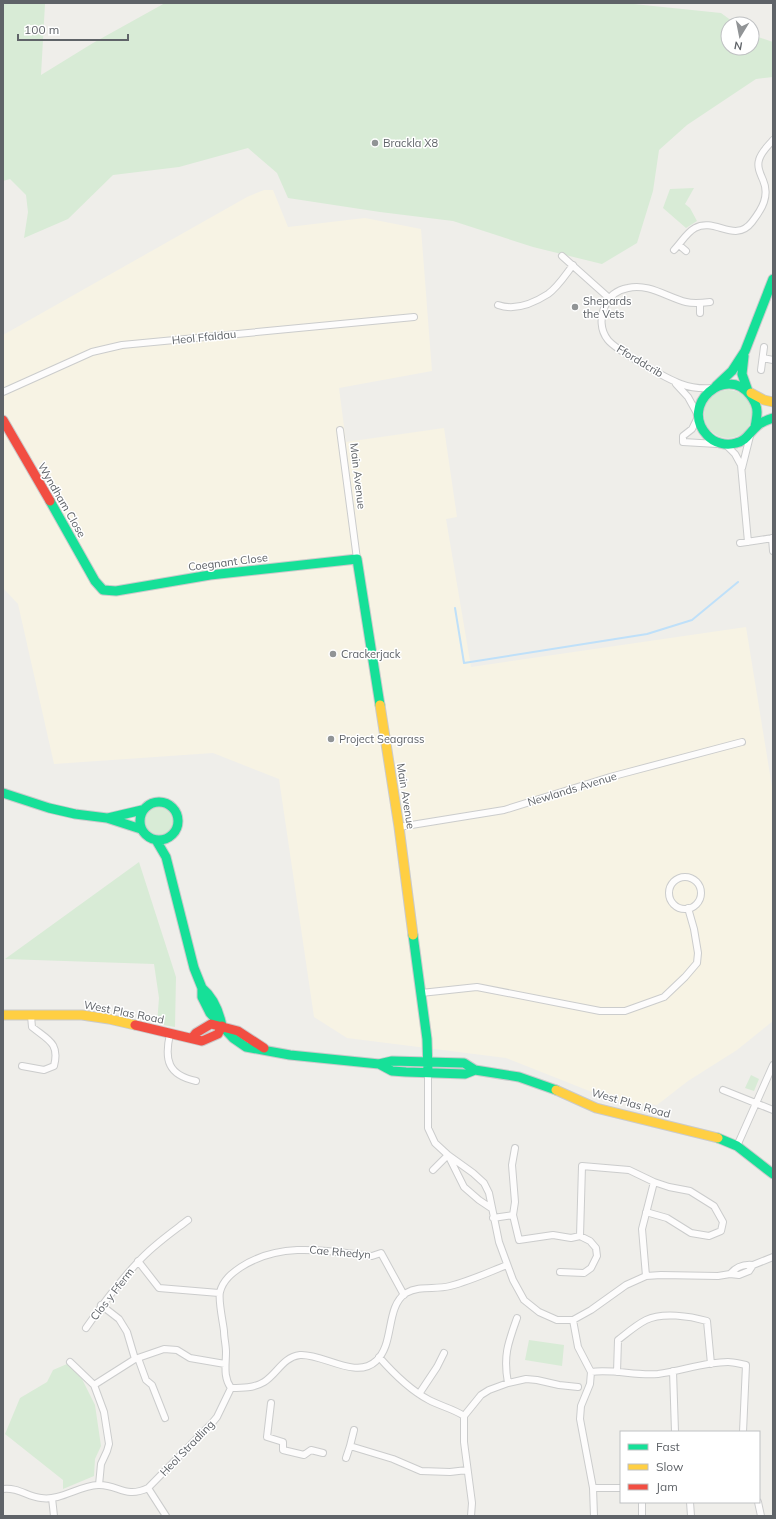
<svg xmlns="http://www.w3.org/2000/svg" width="776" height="1519" font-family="Mulish,sans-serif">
<rect width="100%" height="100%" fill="#efeeea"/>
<path fill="#f7f3e4" d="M264,190h9l15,37 77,-9 56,11 11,142 -93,17 7,54 98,-14 13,89 -11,2 25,148 275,-40 27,166v228l-36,29 -49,31 -31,24 -45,-5 -106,-42 -159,-20 -33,-21 -35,-238 -66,-26 -159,11 -36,-160 -15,-16v-253l244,-138z"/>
<path fill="#d8ebd6" d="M3,3l42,1 -4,71 52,-32 72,-40h459l97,10 15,11h-8v24h24v-13l21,7v35l-17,2 -69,46 -28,25 -6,41 -16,52 -35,21 -69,-17 -80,-26 -73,-9 -92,-14 -11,-25 -29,-25 -69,19 -66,8 -45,44 -44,19 4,-26 -2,-17 -16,-16 -7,2z
M694,188l-9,16 5,4 7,13 -11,7 -23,-20 7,-19z
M704 414a24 24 0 1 1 48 0a24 24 0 1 1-48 0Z
M144 822a15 15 0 1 1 30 0a15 15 0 1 1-30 0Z
M139,862l37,115 -1,50 -18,-3 2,-26 -5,-34 -149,-5z
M751,1075l8,4 -5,12 -9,-3z
M529,1340l35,5 -2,21 -37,-6z
M67,1364l15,15 13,26 6,41 -6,13 -1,17 -31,13v-9l-58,-46 15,-36 27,-16 6,-12z"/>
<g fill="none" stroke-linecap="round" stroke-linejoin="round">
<path stroke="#bfe0f9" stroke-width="2" d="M455,608l9,55 183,-29 45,-14 46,-38"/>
<defs>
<path id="street" d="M679,245l7,6
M674,250c7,-7 12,-17 21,-22 20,-11 40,16 57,-6 10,-13 18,-26 11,-42 -3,-7 -6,-13 -4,-20 2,-8 9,-14 14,-20
M562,256l47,42
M710,302c-8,1 -16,2 -24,0 -19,-5 -38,-19 -58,-14 -11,2 -19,8 -23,18 -5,11 -5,24 3,34 8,10 59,39 73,44 10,4 21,5 33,4
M700,303v10
M498,305c17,6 36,-2 50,-11 10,-7 18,-20 25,-29
M763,358l10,2
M761,370l3,-23
M676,384l12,13 10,18
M3,392l89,-40 30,-7 292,-28
M698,417l-6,12 -9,7v6l34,2
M340,430l17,129
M725,444l10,10 6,11 7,77
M742,468l8,-32
M772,538l1,13
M740,543l33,-5
M399,827l105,-17 106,-33 132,-35
M669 893a16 16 0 1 1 32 0a16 16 0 1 1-32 0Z
M421,993l56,-6 123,24h25l39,-14 21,-20 12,-14 1,-10 -4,-24 -6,-21
M170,1034c-6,26 -2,41 26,47
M22,1066l22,4 10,-4c6,-23 -6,-26 -22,-39l-1,-11
M428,1072v56l7,15 13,12 25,18 11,10 5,10 10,49 14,38 11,20 15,12 18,8h16l18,-10 35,-25 20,-9 15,-1 57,1 12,-2 9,1 10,-4 4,-6 20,-8
M723,1090l50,20
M737,1146l36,-81
M515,1148l-3,17 3,37 -2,13 6,25 34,-5 18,3 9,-2 10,5 6,7 1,8 -6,12 -7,5 -24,-1
M449,1157l15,30 15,13 12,8
M433,1170l15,-15
M646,1212l21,6 24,15 18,3 12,-5 2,-9 -9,-16 -24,-15 -21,-4 -15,-5
M493,1218l20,-3
M580,1236l2,-70 47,4 25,12 -12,47 4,47
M138,1261l21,27 60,5
M730,1274c6,-7 14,-10 23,-9
M101,1305l18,14 8,13 8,27
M573,1320l5,27 13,25 -1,12 -9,22 -1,13 13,69 1,28
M86,1328c16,-23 33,-46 52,-66 14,-16 33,-29 50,-42
M379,1357c14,16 31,33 50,43 11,6 25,9 35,16v26l8,61 -1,13
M138,1358l8,22 6,5 13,33
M70,1362l24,23 10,27 5,32 -2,7 -6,13 -2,21
M673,1371l2,61
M591,1372c23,-3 44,4 67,2 24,-3 46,-12 70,-12 6,0 12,2 18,3l-3,67
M617,1372l1,-32c9,-7 18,-15 28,-20 16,-8 44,-4 61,1l4,43
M508,1383c-5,-27 0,-40 9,-65
M94,1385l41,-26 29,-10 13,1 13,8 35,6
M231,1388c-8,-11 -5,-23 -5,-36 0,-7 -2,-14 -2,-21 -1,-9 -6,-31 -4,-39 3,-12 12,-19 21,-25 40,-26 87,-16 131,-11l9,-3 23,42
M419,1394l18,-27 7,-14
M271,1403l-4,34 16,5v8l21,5 7,-5 12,3
M464,1416l17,-21 8,-5 19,-7 18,-4 11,1 22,5 19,2
M354,1430l-4,16 43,13 28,12 29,1 17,-2
M346,1458l4,-12
M148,1488l18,28
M593,1488h28
M3,1489c15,-2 25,8 38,9 20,3 37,-12 57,-13 20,-1 27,14 50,3l64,-65 5,-6 14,-29c11,0 23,0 33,-6 13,-8 19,-25 36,-27 22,-2 56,25 76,6 19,-17 9,-54 30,-68 14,-8 29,-3 44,-7 20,-5 39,-14 57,-21
M52,1498l2,18
M690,1502l1,14
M758,1502l3,14
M642,1516v-14"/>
<path id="fast" d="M744,356l-2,18 6,17
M716,386l16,-15 13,-20 28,-72
M755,427c1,-5 2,-10 2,-15 0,-6 -3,-12 -7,-17 -24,-31 -71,10 -43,40 7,8 19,11 29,8 10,-2 13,-10 21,-17 4,-4 10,-6 16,-8
M50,501l45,80 8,9 13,1 94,-16 147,-16 23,146
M3,793l46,15 26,6 32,4 34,11
M140 821a19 19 0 1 1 38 0a19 19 0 1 1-38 0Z
M108,818l34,-8
M156,840l10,17 28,111 8,20v9l8,16 23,25 13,9 44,8 89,9 13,-3 72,2 11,7 44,7 37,13
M413,935l14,104 1,33
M202,988c12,10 17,23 20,38
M379,1064l13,7 14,1 59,2 10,-4
M718,1138l19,8 36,28"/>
<path id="slow" d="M751,393l13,7 9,2
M380,705l19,122 14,108
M3,1015h79l27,4 26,6
M556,1090l40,18 122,30"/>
<path id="jam" d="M3,420l47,81
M135,1025l67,16 16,-7 4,-8
M192,1038l4,-5 15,-9 27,7 26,17"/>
</defs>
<use href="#street" stroke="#cbcccc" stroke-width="8"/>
<use href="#fast" stroke="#cacacb" stroke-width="11"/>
<use href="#slow" stroke="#cacacb" stroke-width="11"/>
<use href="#jam" stroke="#cacacb" stroke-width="11"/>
<use href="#street" stroke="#fdfcfc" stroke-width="6"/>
<use href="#fast" stroke="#16e098" stroke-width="9"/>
<use href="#slow" stroke="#ffcf43" stroke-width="9"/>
<use href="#jam" stroke="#f24e42" stroke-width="9"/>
</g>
<g fill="#919496" stroke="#fff" stroke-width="1.5">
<circle cx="375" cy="143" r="4"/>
<circle cx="575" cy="307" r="4"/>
<circle cx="333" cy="654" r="4"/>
<circle cx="331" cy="739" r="4"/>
</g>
<g text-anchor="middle" stroke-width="3" stroke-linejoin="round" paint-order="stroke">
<g font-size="11" fill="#5f6368" stroke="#fff" text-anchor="start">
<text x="383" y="147">Brackla X8</text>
<text x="583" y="305">Shepards<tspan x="583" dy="13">the Vets</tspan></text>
<text x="341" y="658">Crackerjack</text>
<text x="339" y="743">Project Seagrass</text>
</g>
<g font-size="11" fill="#5f6368" stroke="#fff">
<text transform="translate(204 337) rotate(-6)" y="4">Heol Ffaldau</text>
<text transform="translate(640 361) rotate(31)" y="4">Fforddcrib</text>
<text transform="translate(358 476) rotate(83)" y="4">Main Avenue</text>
<text transform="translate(62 500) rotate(60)" y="4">Wyndham Close</text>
<text transform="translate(228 562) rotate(-7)" y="4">Coegnant Close</text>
<text transform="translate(572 789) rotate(-17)" y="4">Newlands Avenue</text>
<text transform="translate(406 796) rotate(81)" y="4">Main Avenue</text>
<text transform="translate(124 1012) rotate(11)" y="4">West Plas Road</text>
<text transform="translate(631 1103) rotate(16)" y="4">West Plas Road</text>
<text transform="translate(340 1252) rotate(5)" y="4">Cae Rhedyn</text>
<text transform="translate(112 1294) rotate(-52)" y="4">Clos y Fferm</text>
<text transform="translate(187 1448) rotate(-46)" y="4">Heol Stradling</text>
</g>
</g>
<rect width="776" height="1519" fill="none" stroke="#5f6368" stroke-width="8"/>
<rect x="620" y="1431" width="140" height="72" fill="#ffffff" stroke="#bfc1c3"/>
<rect x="628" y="1444" width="20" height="6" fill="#16e098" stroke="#bfc1c3"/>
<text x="656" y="1451" font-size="12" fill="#5f6368">Fast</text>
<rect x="628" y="1464" width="20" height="6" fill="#ffcf43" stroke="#bfc1c3"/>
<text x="656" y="1471" font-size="12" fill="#5f6368">Slow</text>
<rect x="628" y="1484" width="20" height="6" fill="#f24e42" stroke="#bfc1c3"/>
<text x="656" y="1491" font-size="12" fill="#5f6368">Jam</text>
<g transform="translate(740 36) rotate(190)"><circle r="19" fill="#ffffff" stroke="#bfc1c3"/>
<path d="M0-3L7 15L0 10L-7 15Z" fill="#919496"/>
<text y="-6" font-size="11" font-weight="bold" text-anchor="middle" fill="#5f6368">N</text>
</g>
<path d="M18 34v6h110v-6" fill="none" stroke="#5f6368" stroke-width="2"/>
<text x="24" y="34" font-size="12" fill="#5f6368" stroke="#ffffff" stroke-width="3" paint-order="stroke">100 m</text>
</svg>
